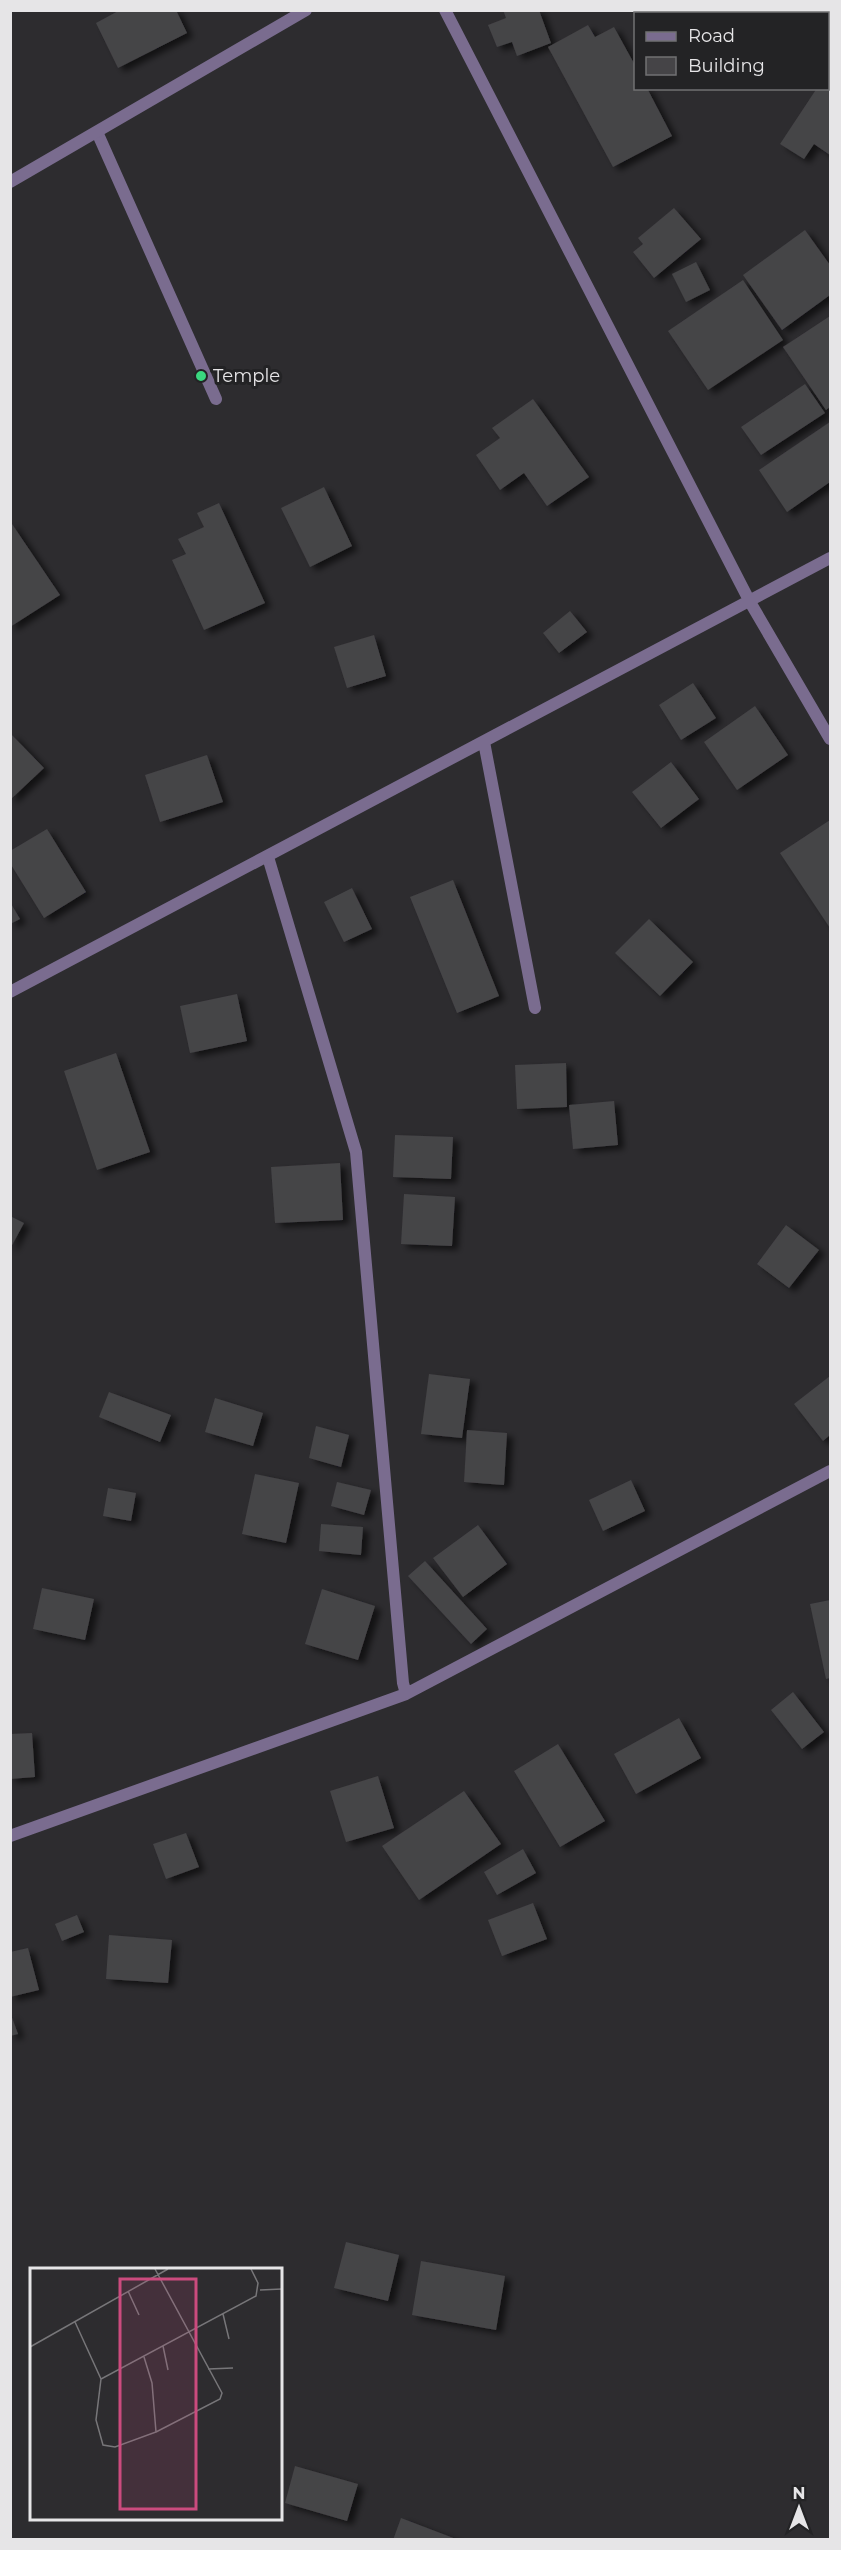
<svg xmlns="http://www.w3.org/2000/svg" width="841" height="2550" font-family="Montserrat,sans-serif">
<defs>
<filter id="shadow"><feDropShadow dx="6" dy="4" stdDeviation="3" flood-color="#0009"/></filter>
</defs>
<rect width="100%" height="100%" fill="#2d2c2f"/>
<path fill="#454447" filter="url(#shadow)" d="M120,10h56l11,23 -69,35 -22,-45z
M503,10h36l12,33 -34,13 -5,-14 -15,5 -9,-22 18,-7z
M640,10h46l-5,4h-39z
M588,25l7,12 19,-10 22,40v21h11l25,48 -59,31 -65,-120z
M830,69v86l-16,-11 -10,15 -24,-15 37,-56h11v-15z
M674,208l27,31 -47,39 -21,-26 10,-8 -5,-6z
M805,230l25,35v30l-48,35 -39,-55z
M696,262l14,28 -24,12 -14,-28z
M743,280l40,60 -75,50 -40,-59z
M830,316v91l-4,3 -43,-63z
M805,384l20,29 -64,42 -20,-28z
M533,399l56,78 -42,29 -23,-33 -24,17 -24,-35 24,-17 -8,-10z
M830,422v60l-43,30 -28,-42z
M324,487l28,59 -42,21 -29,-59z
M219,503l46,100 -61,27 -32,-70 14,-6 -8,-15 26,-12 -7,-14z
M10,521l50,74 -50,32z
M570,611l17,21 -28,21 -16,-20z
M374,635l12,41 -39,12 -13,-41z
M693,683l23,35 -35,22 -22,-35z
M755,706l33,49 -51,35 -33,-48z
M10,733l34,35 -34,32z
M207,755l16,47 -63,20 -15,-47z
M671,762l28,37 -38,29 -29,-36z
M830,820v108l-50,-75z
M47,829l39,63 -42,26 -34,-55v-12z
M453,880l46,116 -42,17 -47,-116z
M352,888l20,41 -28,13 -20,-40z
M10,902l10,17 -10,5z
M649,919l44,43 -33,34 -45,-43z
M237,994l10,47 -57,12 -10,-47z
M116,1053l34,99 -53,18 -33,-99z
M566,1063l1,44 -50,2 -2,-44z
M614,1101l4,44 -45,4 -4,-44z
M395,1135l58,2 -2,42 -58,-2z
M340,1163l3,57 -68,3 -4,-56z
M404,1194l51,3 -3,49 -51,-2z
M10,1216l14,7 -14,26z
M786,1225l33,25 -30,38 -32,-24z
M429,1374l41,5 -8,59 -41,-4z
M830,1376v59l-7,6 -29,-37z
M109,1392l62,23 -11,27 -61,-25z
M215,1398l48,15 -10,33 -48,-14z
M316,1426l33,9 -8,32 -32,-9z
M467,1430l40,3 -3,52 -40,-3z
M255,1474l44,9 -13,60 -44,-9z
M631,1480l14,31 -42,20 -14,-31z
M337,1482l34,8 -7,25 -33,-9z
M108,1488l28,5 -5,28 -28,-5z
M321,1524l42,3 -2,28 -42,-4z
M478,1525l29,39 -44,33 -30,-39z
M425,1561l62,68 -16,15 -63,-68z
M42,1588l52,11 -9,41 -52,-11z
M322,1589l53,17 -17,54 -53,-16z
M830,1600v78l-4,1 -16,-75z
M793,1692l31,40 -22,17 -31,-39z
M679,1718l22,40 -65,36 -22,-40z
M32,1733l3,44 -25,2v-45z
M558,1744l47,77 -45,26 -46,-76z
M378,1776l16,52 -48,14 -16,-51z
M464,1791l37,53 -82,56 -37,-54z
M186,1833l13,34 -33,12 -13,-35z
M523,1849l13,24 -39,22 -13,-23z
M533,1903l14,36 -45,17 -14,-36z
M77,1915l7,17 -22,9 -7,-17z
M109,1935l63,5 -4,43 -62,-4z
M28,1948l11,42 -29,7v-45z
M10,2012l8,22 -8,2z
M346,2242l53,13 -11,46 -54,-13z
M421,2261l84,15 -9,54 -84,-15z
M295,2466l63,18 -11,37 -62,-18z
M401,2518l55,21v1h-63z"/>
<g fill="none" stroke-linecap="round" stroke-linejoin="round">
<path stroke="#7a6c8f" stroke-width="12" d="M97,132l119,267"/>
<path stroke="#7a6c8f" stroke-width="12" d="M445,10l305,592 80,137
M10,182l296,-172
M484,742l51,266
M10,992l820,-434
M406,1694l424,-223
M10,1836l396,-142 -3,-11 -47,-531 -88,-295"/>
</g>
<circle fill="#3ad77f" stroke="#232325" stroke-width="2" cx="201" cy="376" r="6"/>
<g text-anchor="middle" stroke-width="6" stroke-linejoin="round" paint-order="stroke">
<g font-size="18" fill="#e6e5e7" stroke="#232325" text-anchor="start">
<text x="213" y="382">Temple</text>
</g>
</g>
<g transform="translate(30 2268)">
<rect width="252" height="252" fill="#2d2c2f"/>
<path fill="none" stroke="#777679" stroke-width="1.5" d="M125,1l67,124 -2,6 -64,33M230,22l22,-1M98,23l11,24M193,46l6,25M45,54l26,57M133,78l5,24M0,79l138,-78M114,89l8,26 4,49 -41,15 -12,-2 -7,-25 5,-41 155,-83 2,-13 -7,-14M178,101l25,-1"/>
<path fill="#cb4b7e" fill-opacity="0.15" stroke="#cb4b7e" stroke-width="3" d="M90,11h76v230h-76z"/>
<rect width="252" height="252" fill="none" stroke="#e6e5e7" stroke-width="3"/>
</g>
<rect width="841" height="2550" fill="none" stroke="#e6e5e7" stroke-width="24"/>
<rect x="634" y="12" width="195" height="78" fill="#232325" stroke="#717173" stroke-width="1.5"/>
<rect x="646" y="32" width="30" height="9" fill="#7a6c8f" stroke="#717173" stroke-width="1.5"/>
<text x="688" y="42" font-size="18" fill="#e6e5e7">Road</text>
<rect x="646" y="57" width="30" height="18" fill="#454447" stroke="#717173" stroke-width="1.5"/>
<text x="688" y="72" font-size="18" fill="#e6e5e7">Building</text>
<g transform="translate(799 2508)" stroke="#232325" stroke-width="4.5" paint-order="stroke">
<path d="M0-4.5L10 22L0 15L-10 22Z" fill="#e6e5e7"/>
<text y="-9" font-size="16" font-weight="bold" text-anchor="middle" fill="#e6e5e7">N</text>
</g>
</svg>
